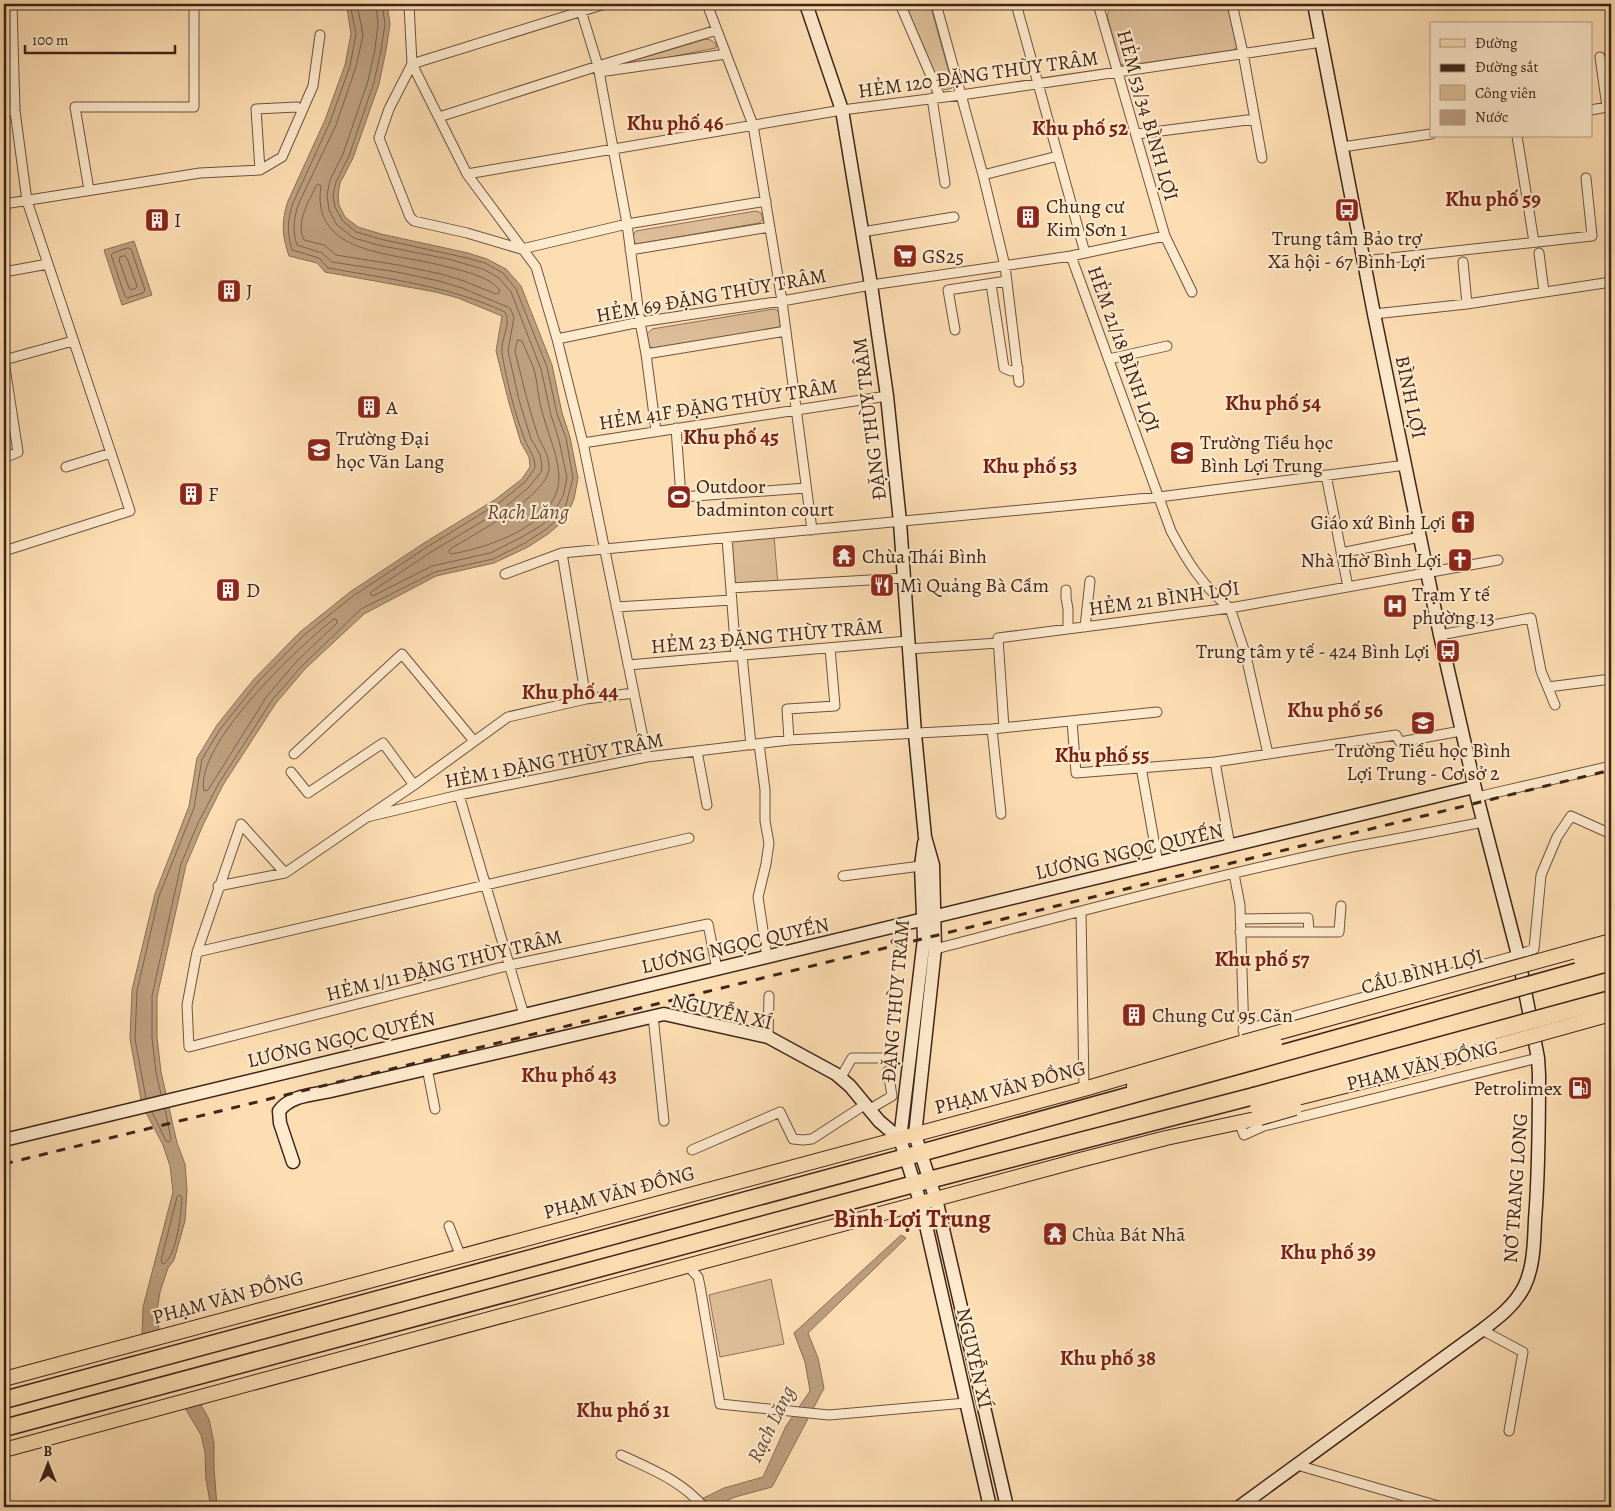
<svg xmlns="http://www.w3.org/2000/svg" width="1615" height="1511" font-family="Alegreya,serif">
<rect width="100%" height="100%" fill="#fddeb2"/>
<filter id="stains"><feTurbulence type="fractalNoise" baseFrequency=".004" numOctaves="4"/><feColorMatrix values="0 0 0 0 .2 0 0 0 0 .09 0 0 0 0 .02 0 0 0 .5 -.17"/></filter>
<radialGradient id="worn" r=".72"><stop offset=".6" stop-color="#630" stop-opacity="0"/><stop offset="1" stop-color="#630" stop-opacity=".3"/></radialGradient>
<path fill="#ddbe98" stroke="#8e7159" d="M905,4h25l22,79v5l-7,2 -5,-5z
M1131,4h96l10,43 -3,3 -108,16 -6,-2 -13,-49 3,-6z
M706,39l5,1 5,4v4l-87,17v-3z
M756,211l5,2 2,7 -4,3 -122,21 -4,-3v-6l3,-4z
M774,309l6,3 2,12 -4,4 -125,20 -5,-2 -1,-12 5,-5z
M774,536l4,49 -47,2 -3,-48z
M771,1279l13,65 -64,13 -11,-62z"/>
<path fill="#bc9f7e" stroke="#8a6e56" d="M344,4h43l3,20 -4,26 -7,34 -26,74 -13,25 -2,12 1,10 6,12 13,10 23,7 87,19 19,6 19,10 15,17 31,79 10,48 8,24 8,41 -4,21 -5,12 -8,12 -13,11 -20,13 -34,16 -58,13 -72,38 -59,55 -29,34 -53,82 -20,40 -17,40 -29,132v40l4,35 16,71 8,21 2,26 -2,31 -11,39 -6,8 -8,24 -3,19 2,20 50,88 5,24v25l3,39h-6l-5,-27 -1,-28 -4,-17 -59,-99 1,-29 30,-115 -3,-26 -7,-21 -21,-40 -12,-66 2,-49 15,-63 8,-33 34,-88 8,-48 20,-33 37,-46 46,-47 50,-40 74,-49 72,-44 26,-20 8,-12 -1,-10 -8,-14 -12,-40 -13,-52 6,-35 -44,-18 -22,-6 -111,-20 -8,-9 -28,-7c-7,-21 -8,-34 -1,-55l37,-81 20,-55 6,-31 -4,-26z
M134,241l18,54 -30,10 -18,-55z
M901,1235l5,3 -98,95 10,25 6,30 -52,99 -37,10 -22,10h-28l39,-19 39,-11 23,-51 24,-35 -5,-29 -11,-29z"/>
<path fill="#fddeb2" d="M162,1331l41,70 -21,6 -42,-70z"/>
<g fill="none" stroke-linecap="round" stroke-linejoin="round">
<path stroke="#7d624c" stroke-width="1" d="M357,4l6,31 -7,32 -20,58 -38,80c-4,14 -6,26 -1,40l25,8 10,9 65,10 42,9 23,7 48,20 4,9 -6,34 11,49 12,39 9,15 2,12 -1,6 -12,15 -26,22 -72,43 -60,40 -1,2 3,2 59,-30 58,-13 32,-16 20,-12 10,-10 11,-19 4,-18 -8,-38 -8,-25 -10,-46 -30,-77 -12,-14 -16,-9 -35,-10 -70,-14 -24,-7 -17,-13 -8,-15 -2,-15 3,-15 13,-26 25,-73 7,-32 3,-25 -2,-20
M318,184l3,2c-9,57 47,65 89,73 18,3 35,7 53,12 14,4 27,8 37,19l-1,3 -3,1 -32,-13 -23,-7 -43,-9 -62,-10 -12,-10 -20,-5c-9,-17 5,-39 12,-54z
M128,248l3,1 14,41 -2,3 -16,5 -2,-2 -14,-41 2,-2z
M125,256l2,2 10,28 -1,2 -4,2 -3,-2 -10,-28 1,-3z
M518,340l4,1c4,10 10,21 13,32 3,15 4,31 9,45 5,18 15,41 15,60 -1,47 -71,70 -108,76l-2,-2 1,-3c23,-14 97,-53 99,-80 1,-15 -8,-23 -12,-36 -9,-27 -15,-54 -22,-82z
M334,619l3,1v3l-40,38 -30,35 -59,94 -4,1c-10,-46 95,-145 130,-172z
M161,1094l-5,-21 -4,-35v-42l29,-132 17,-41 21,-40 53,-83 30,-34 59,-57 74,-37 58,-13 32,-16 20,-13 12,-10 8,-12 8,-30 -7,-40 -9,-24 -10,-47 -31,-78 -13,-16 -18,-10 -18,-5 -87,-19 -24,-7 -14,-12 -7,-13 -2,-12 3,-13 13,-26 25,-74 7,-32 4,-26 -3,-20
M146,1098l-11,-59 2,-48 22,-95 35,-88 8,-49 19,-31 37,-46 45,-46 50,-40 74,-49 72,-44 26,-21 10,-14c0,-12 -6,-18 -10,-28 -10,-25 -19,-61 -23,-87 -2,-12 10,-30 3,-41 -56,-26 -116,-33 -177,-44l-9,-10 -27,-8c-5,-17 -5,-30 1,-47l37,-81 20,-56 6,-32 -6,-30
M152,1112l14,29 3,1 2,-3 -6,-30
M180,1195l2,3c-1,15 -5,59 -19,66l-2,-3 16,-64z"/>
<defs>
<path id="street" d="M12,4l3,107 12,90 84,252
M409,4l3,60 55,110 69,93 21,72 26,104 64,314
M579,4l19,62 29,158 13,98 6,32 10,77
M707,4l46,121 29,176 30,229
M900,4l40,93
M936,4l47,171 22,91 14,116
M1016,4l69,249
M1098,4l67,232 27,56
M1232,4l11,49 19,105
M412,64l-23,45 -10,29 31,79 4,4 53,12 54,16
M412,64l193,-60
M599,72l127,-18
M932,98l13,85
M4,110l11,1
M1591,110l16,-3 -7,-50
M439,117l159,-51 119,-36
M1137,134l118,-15
M1517,136l17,106
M1342,147l89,-13
M260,170l-4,-61 41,-2
M467,174l375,-64 119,-15 361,-53
M983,175l75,-19
M89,190l-14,-83h119v-103
M4,204l196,-31 60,-3 22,-13 31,-71 7,-51
M862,232l92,-15
M522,249l105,-25 139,-23
M630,250l140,-23
M1539,253l5,39
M1071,256l100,275c16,30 32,56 59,77
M1363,261l229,-25 -6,-58
M1463,262l4,42
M4,272l44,-8
M991,284l13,84 7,3 7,-3
M1374,314l93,-10 144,-22
M955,330l-7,-40 59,-9
M557,339l83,-17 142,-21 89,-16 200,-29 94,-20
M646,354l140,-23
M1109,359l58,-13
M4,360l69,-19
M4,361l14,91 -14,6
M676,428l5,69 125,-9
M583,443l304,-47
M1326,475l22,112
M727,538l9,118
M4,551l126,-40 -19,-58 -45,14
M1341,553l79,-16
M505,574l57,-21 597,-56 247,-32
M731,588l173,-10
M1066,590v8l2,11v20
M616,607l116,-7
M1230,608l16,48 22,98
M1085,627l5,-46
M1440,635l91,-17 10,53 14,34
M909,649l89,-6
M742,655l9,90
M628,665l280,-24
M1548,687l63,-8
M586,699l48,-6
M1072,721l4,52 139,-11 181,-27 4,7 61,-11
M1004,728l-6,-90 232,-30 268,-48
M992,729l9,85
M789,740l-2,-31 48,-3 -5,-58
M759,744l6,46v31l4,22 -3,21 -8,33 9,60
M697,751l10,54
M294,754l108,-100 72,87
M1215,762l15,84
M1141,767l17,96
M291,772l17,21 75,-50 31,42
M459,795l65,220
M1477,797l134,-31
M367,817l92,-22 188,-38 142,-17 203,-11 165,-17
M285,873l-44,-49 -44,128 -10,53 2,42 321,-82 198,-41 9,45
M1234,874l6,31 4,131
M843,876l78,-10
M218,886l67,-13 129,-88 94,-68 78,-18 -24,-146
M1081,911l3,178
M1240,919l68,-1 1,14
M1240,932h99l2,-26
M935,949c139,-36 277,-73 417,-102 44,-8 87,-16 131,-25
M197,952l492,-114
M653,1016l11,105
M1243,1030l275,-75 16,-6 7,-74 16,-38 14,-21 40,18
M768,1037l1,-41
M427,1068l8,41
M841,1077l11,-19h35
M870,1109l22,-13 -4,-25
M1239,1122l5,13 20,-9 274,-68
M692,1150l88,-38 13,27 10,1 9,-1 54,-35
M449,1226l12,31
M688,1266l10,11 2,9 20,118 109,11 137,-12
M1482,1330l41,22 -14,79
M621,1455c32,15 59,25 83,52
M1297,1465l145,42"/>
<path id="secondary" d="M806,4l36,106 29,175 16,111 13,126 15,212 10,103 8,28 2,84 -20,186 22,68 70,304
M900,1139l24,-200 -3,-73 3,-23
M4,1140l1470,-353
M293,1162l-13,-39 -1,-12c12,-16 33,-16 52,-20l333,-77 104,23 68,37 14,12 29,35 21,18 22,69 68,299
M1239,1507l243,-177c16,-12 32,-24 42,-43 10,-20 10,-45 11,-67 4,-49 4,-97 4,-145l-1,-17 -20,-103 -41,-158 -37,-162 -66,-321 -60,-310"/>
<path id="primary" d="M1134,1086l114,-35
M4,1379l1080,-290 160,-47
M4,1450l1076,-290 86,-22 94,-20"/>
<path id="highway" d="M4,1400l902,-243 345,-95
M4,1428l925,-248 325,-84"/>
</defs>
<use href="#street" stroke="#6e5240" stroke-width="11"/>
<use href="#secondary" stroke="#3e241a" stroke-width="15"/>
<use href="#primary" stroke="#3e241a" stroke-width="16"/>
<use href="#highway" stroke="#3e241a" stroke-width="19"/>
<use href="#street" stroke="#feeacd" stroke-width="9"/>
<use href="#secondary" stroke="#feeacd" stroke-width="12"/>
<use href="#primary" stroke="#fddeb2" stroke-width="14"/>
<use href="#highway" stroke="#fddeb2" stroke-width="16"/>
<path stroke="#3e241a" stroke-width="3" stroke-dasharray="9 9" stroke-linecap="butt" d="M4,1164l1607,-394"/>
<defs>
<path id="primary-bridge" d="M1581,960l30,-9
M1244,1042l367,-101
M1248,1051l27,-8
M1257,1108l164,-41 190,-53
M1260,1118l35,-10"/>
<path id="highway-bridge" d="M1251,1062l353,-98
M1254,1096l357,-97"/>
</defs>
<use href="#primary-bridge" stroke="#3e241a" stroke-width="16" stroke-linecap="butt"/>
<use href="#highway-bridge" stroke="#3e241a" stroke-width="19" stroke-linecap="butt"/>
<use href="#primary-bridge" stroke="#fddeb2" stroke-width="14"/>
<use href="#highway-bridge" stroke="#fddeb2" stroke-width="16"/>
</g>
<defs>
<symbol id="bus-square" viewBox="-11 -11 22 22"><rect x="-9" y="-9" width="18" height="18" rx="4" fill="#8f2418" stroke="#feeacd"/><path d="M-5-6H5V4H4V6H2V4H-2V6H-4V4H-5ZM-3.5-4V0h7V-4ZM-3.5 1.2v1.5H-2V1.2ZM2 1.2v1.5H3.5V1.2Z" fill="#fff"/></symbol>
<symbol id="building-square" viewBox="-11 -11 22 22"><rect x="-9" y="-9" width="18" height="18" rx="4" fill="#8f2418" stroke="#feeacd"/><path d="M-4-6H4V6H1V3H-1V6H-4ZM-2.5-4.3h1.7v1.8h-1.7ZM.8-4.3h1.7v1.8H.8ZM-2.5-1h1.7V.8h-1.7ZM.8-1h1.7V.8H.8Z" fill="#fff"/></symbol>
<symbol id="supermarket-square" viewBox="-11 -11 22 22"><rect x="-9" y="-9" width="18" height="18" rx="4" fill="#8f2418" stroke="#feeacd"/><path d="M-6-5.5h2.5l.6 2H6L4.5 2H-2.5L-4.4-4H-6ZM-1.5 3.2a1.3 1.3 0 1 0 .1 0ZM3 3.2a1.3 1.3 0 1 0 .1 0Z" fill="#fff"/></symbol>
<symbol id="university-square" viewBox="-11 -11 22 22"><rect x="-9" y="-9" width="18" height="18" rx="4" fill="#8f2418" stroke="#feeacd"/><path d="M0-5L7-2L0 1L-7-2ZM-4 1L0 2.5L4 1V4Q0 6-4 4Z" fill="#fff"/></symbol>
<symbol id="school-square" viewBox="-11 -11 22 22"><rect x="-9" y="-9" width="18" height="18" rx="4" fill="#8f2418" stroke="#feeacd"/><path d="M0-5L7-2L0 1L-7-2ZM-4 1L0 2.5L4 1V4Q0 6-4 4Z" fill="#fff"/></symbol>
<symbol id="stadium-square" viewBox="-11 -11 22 22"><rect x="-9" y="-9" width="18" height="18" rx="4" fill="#8f2418" stroke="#feeacd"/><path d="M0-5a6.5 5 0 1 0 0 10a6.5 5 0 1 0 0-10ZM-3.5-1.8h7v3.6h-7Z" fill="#fff"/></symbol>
<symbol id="church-square" viewBox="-11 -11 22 22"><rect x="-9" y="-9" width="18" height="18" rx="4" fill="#8f2418" stroke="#feeacd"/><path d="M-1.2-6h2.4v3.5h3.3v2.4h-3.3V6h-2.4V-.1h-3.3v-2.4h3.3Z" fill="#fff"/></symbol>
<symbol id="temple-square" viewBox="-11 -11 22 22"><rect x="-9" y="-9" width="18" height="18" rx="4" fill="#8f2418" stroke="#feeacd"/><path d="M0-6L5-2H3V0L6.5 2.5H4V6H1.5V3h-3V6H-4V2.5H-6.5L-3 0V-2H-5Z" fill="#fff"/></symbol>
<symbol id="restaurant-square" viewBox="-11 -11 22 22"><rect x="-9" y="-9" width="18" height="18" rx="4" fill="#8f2418" stroke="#feeacd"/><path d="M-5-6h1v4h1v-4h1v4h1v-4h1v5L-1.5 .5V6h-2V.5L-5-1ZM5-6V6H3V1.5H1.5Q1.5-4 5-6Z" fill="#fff"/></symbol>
<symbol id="hospital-square" viewBox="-11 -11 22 22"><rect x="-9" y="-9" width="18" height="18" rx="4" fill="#8f2418" stroke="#feeacd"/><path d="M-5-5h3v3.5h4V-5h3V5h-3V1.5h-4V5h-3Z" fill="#fff"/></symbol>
<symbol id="fuel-square" viewBox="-11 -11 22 22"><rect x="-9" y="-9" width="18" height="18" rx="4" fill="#8f2418" stroke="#feeacd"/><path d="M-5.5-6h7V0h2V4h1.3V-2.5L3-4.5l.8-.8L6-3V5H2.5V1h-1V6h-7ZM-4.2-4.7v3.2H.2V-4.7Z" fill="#fff"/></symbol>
</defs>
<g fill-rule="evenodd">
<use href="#bus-square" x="1333" y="196" width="28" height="28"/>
<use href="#building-square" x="1014" y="203" width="28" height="28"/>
<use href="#building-square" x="143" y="206" width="28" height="28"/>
<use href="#supermarket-square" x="891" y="242" width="28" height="28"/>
<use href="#building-square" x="215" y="277" width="28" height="28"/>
<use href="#building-square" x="355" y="393" width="28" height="28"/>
<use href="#university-square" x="305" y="436" width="28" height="28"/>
<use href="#school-square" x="1168" y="439" width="28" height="28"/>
<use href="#building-square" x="177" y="480" width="28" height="28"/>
<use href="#stadium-square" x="665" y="483" width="28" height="28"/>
<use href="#church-square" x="1449" y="508" width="28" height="28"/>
<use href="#temple-square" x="830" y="542" width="28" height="28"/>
<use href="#church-square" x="1446" y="546" width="28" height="28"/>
<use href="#restaurant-square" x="868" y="571" width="28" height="28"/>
<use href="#building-square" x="214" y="576" width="28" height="28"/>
<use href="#hospital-square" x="1381" y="592" width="28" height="28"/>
<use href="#bus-square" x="1434" y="637" width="28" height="28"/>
<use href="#school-square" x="1409" y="709" width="28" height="28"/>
<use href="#building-square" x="1120" y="1001" width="28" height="28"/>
<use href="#fuel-square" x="1566" y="1074" width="28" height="28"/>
<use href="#temple-square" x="1041" y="1220" width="28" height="28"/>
</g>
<g text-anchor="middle" stroke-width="4.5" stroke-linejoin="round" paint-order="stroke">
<g font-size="20" fill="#3e241a" stroke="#feeacd">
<text transform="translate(978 74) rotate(-8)" y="7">HẺM 120 ĐẶNG THÙY TRÂM</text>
<text transform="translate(1148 115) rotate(74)" y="7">HẺM 53/34 BÌNH LỢI</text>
<text transform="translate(711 295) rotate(-10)" y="7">HẺM 69 ĐẶNG THÙY TRÂM</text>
<text transform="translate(1124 349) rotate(70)" y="7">HẺM 21/18 BÌNH LỢI</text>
<text transform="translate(1411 397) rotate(78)" y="7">BÌNH LỢI</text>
<text transform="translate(718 404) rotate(-9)" y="7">HẺM 41F ĐẶNG THÙY TRÂM</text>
<text transform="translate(869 419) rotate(-97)" y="7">ĐẶNG THÙY TRÂM</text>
<text transform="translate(1164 598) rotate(-8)" y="7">HẺM 21 BÌNH LỢI</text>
<text transform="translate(767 636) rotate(-5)" y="7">HẺM 23 ĐẶNG THÙY TRÂM</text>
<text transform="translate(554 760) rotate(-11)" y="7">HẺM 1 ĐẶNG THÙY TRÂM</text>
<text transform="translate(1129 851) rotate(-13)" y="7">LƯƠNG NGỌC QUYẾN</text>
<text transform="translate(735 945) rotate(-13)" y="7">LƯƠNG NGỌC QUYẾN</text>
<text transform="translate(444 965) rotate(-14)" y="7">HẺM 1/11 ĐẶNG THÙY TRÂM</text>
<text transform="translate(1422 971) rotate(-15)" y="7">CẦU BÌNH LỢI</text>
<text transform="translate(895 1001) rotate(-85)" y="7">ĐẶNG THÙY TRÂM</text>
<text transform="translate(722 1011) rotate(13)" y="7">NGUYỄN XÍ</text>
<text transform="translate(341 1039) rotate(-13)" y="7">LƯƠNG NGỌC QUYẾN</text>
<text transform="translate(1422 1065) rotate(-14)" y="7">PHẠM VĂN ĐỒNG</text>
<text transform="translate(1010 1087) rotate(-15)" y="7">PHẠM VĂN ĐỒNG</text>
<text transform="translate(1515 1188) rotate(-86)" y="7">NƠ TRANG LONG</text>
<text transform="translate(619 1192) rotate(-15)" y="7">PHẠM VĂN ĐỒNG</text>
<text transform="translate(228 1297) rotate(-15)" y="7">PHẠM VĂN ĐỒNG</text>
<text transform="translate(975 1358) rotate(77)" y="7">NGUYỄN XÍ</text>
</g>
<g font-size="20" fill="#3e241a" stroke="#feeacd" text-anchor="start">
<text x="1046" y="213">Chung cư<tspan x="1046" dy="23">Kim Sơn 1</tspan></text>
<text x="174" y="227">I</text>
<text x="1347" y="245" text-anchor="middle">Trung tâm Bảo trợ<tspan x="1347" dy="23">Xã hội - 67 Bình Lợi</tspan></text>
<text x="922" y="263">GS25</text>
<text x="246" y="298">J</text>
<text x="386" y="414">A</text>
<text x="336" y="445">Trường Đại<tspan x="336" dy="23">học Văn Lang</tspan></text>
<text x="1200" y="449">Trường Tiểu học<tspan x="1200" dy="23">Bình Lợi Trung</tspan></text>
<text x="696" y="493">Outdoor<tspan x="696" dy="23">badminton court</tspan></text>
<text x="208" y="501">F</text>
<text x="1446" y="529" text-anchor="end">Giáo xứ Bình Lợi</text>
<text x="862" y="563">Chùa Thái Bình</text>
<text x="1442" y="567" text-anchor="end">Nhà Thờ Bình Lợi</text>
<text x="900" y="592">Mì Quảng Bà Cẩm</text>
<text x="246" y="597">D</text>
<text x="1412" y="601">Trạm Y tế<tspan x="1412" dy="23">phường 13</tspan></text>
<text x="1430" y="658" text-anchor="end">Trung tâm y tế - 424 Bình Lợi</text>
<text x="1423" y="757" text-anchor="middle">Trường Tiểu học Bình<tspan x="1423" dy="23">Lợi Trung - Cơ sở 2</tspan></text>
<text x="1152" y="1022">Chung Cư 95 Căn</text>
<text x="1562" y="1095" text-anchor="end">Petrolimex</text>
<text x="1072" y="1241">Chùa Bát Nhã</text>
</g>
<g font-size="21" font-weight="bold" fill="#7a1f14" stroke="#feeacd">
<text x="675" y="130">Khu phố 46</text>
<text x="1080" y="135">Khu phố 52</text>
<text x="1493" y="206">Khu phố 59</text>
<text x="1273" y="410">Khu phố 54</text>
<text x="731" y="444">Khu phố 45</text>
<text x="1030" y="473">Khu phố 53</text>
<text x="570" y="699">Khu phố 44</text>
<text x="1335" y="717">Khu phố 56</text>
<text x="1102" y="762">Khu phố 55</text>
<text x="1262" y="966">Khu phố 57</text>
<text x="569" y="1082">Khu phố 43</text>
<text x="1328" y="1259">Khu phố 39</text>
<text x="1108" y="1365">Khu phố 38</text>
<text x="623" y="1417">Khu phố 31</text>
</g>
<g font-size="21" font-style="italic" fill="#644938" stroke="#feeacd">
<text x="528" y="519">Rạch Lăng</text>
<text transform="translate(771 1424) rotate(-64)" y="7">Rạch Lăng</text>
</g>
<g font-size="25" font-weight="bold" fill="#7a1f14" stroke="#feeacd">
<text x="912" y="1227">Bình Lợi Trung</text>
</g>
</g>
<rect width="1615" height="1511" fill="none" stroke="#fddeb2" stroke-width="20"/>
<rect x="5" y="5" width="1605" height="1501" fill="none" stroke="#3e241a" stroke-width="2.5"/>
<rect x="10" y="10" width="1595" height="1491" fill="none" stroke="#3e241a"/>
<rect x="1430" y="22" width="162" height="115" fill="#feeacd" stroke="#b19b85"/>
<rect x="1440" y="39" width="25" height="8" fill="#fddeb2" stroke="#b19b85"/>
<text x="1475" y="48" font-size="15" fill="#3e241a">Đường</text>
<rect x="1440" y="64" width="25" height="8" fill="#3e241a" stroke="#b19b85"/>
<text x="1475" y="72" font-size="15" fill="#3e241a">Đường sắt</text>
<rect x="1440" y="85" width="25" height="15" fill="#ddbe98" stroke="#b19b85"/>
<text x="1475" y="98" font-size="15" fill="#3e241a">Công viên</text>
<rect x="1440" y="110" width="25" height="15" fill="#bc9f7e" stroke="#b19b85"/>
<text x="1475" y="122" font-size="15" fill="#3e241a">Nước</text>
<g transform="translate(48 1464)" stroke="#feeacd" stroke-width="4" paint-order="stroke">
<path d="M0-4L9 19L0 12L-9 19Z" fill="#3e241a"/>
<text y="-8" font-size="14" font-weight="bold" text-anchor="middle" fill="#3e241a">B</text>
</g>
<path d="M25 45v8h150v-8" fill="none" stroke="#3e241a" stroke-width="2.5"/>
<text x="32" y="45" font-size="15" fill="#3e241a" stroke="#feeacd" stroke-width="4" paint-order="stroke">100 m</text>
<rect width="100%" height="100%" filter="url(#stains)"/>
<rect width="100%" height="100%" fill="url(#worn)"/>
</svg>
